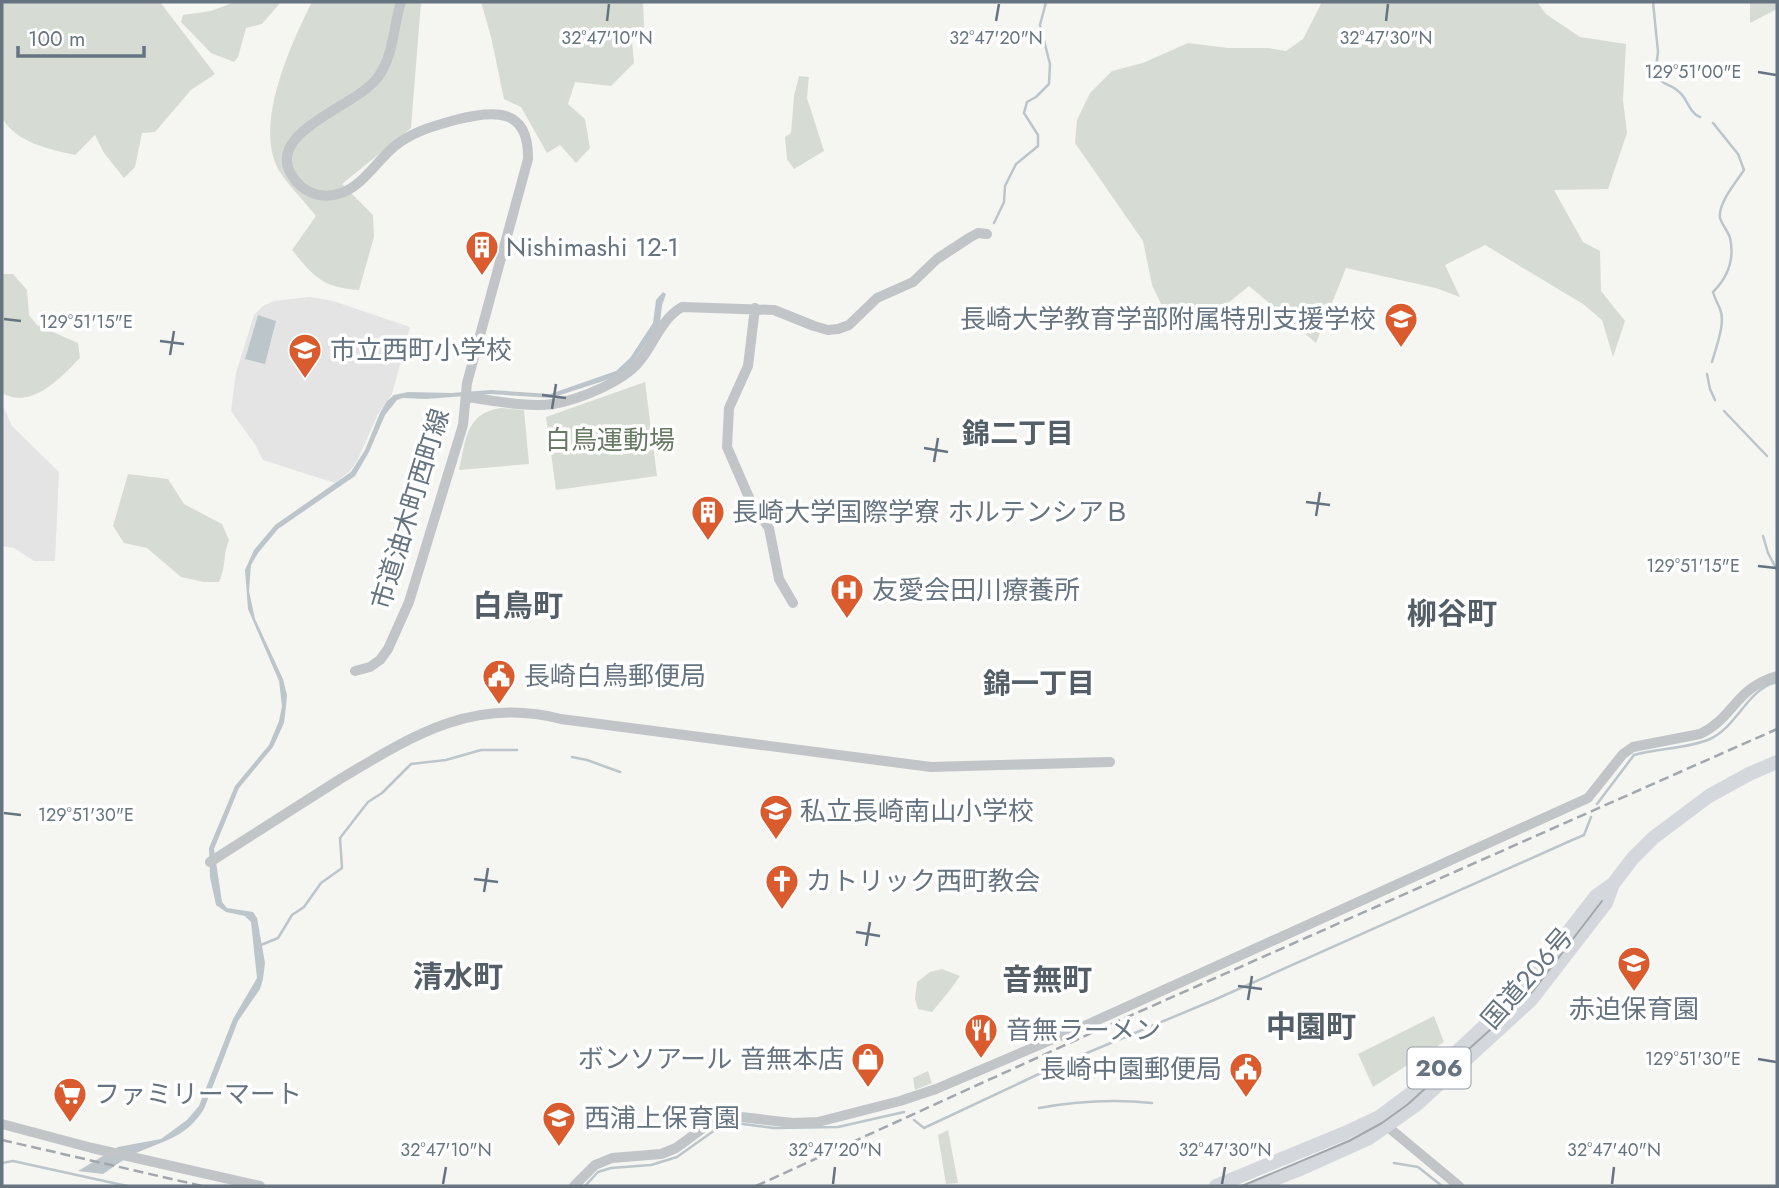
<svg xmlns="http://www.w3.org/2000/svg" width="1779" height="1188" font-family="Jost,'Noto Sans JP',sans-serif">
<rect width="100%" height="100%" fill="#f5f5f2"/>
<path fill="#e3e4e3" d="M310,297l23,4 77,26 -18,67 -14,20 -21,47 -7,10 -15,12 -72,-23 -7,-14 -25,-35 5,-38 18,-58 9,-9 11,-5z
M2,404l10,22 47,46 -4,89h-21l-20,-13 -12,-2z"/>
<path fill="#d6dcd3" d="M2,2h158l55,72 -24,16 -36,42 -13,1 -7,34 -11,11 -20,-25 -9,-18 -20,20c-26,-6 -58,-12 -73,-37z
M235,2h46l-19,22 -16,4 -8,29 -4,5 -23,-9 -30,-31 2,-7 28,-4z
M312,2h109l-10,126 -69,56 31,31 1,22 -15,53c-37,-3 -44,-12 -67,-40l24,-34c-12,-15 -28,-31 -38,-47 -24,-46 13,-125 34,-167z
M481,2h162l1,25 -12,14 2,22 -23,23 -36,-4 -7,22 17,15 5,29 -14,15 -16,-18 -13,8 -26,-46 -17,-8 -13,-62z
M1322,2h215l9,12 34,23 46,7 -3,56 4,33 -19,56 -54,1 29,52 17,9 1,40 24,30 -12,36 -11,-37 -19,-16 -98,-59 -40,20 15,32 -24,-9 -90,-20 -30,75 -67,-57 -59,48 -24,-20 -14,-29 -9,-44 -68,-98 2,-23 13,-27 22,-22 31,-8 45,-20 40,5h39l19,3 17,-12z
M1750,2h27v7l-27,14z
M799,76l10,1 -2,21 17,53 -30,18 -7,-10 -2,-22 6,-4 3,-37z
M2,274h11l14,16 2,25 8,10 41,18 2,15c-20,20 -48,52 -78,35z
M645,382l12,94 -101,14 -10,-73z
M501,408l23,2 5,54 -70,6c7,-29 6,-57 42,-62z
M128,474l40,5 16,25 38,20 7,16c-6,14 -3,27 -10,42h-15l-23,-5 -34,-29 -23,-5 -11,-17z
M942,969l18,7 -10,14 -18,22 -14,-3 -3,-10 2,-17 13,-10z
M1434,1016l10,26 -71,45 -15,-33z
M928,1071l4,12 -17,7 -2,-12z
M948,1130l10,53 -12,1 -8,-49z"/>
<path fill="#bcc5ca" d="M663,292l3,2 -4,11 -2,17 -26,39 -15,15 -68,22 -60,-4 -65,5 -23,-1 -6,2 -12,15 -16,37 -14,24 -77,53 -20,24 -7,12 -2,26 6,28 28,60 4,16 -1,12 -2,16 -11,24 -34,41 -25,61 8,53 5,6 26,4 4,6 8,45 -2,16 -3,10 -22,32 -34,88c-17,27 -37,31 -63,42 -14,5 -26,15 -38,23l-25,-3 40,-24 43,-8 26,-19 12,-14 34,-87 24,-41 -6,-56 -6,-6 -19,-4 -10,-7 -6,-28 -1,-29 26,-62 34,-41 10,-24 3,-15 -3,-25 -31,-72 -3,-39 9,-20 21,-25 76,-53 14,-22 15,-37 7,-12 7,-6 14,-3 43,1 40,-3 59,4 66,-23 14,-13 23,-35 3,-23z
M258,315l18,6 -11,43 -20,-5z"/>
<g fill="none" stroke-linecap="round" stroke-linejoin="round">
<path stroke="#bcc5ca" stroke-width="2.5" d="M1653,2l5,50 -3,23c10,12 14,8 23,16 10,7 10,21 22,26
M994,223l10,-21 1,-16 11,-22 22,-18v-11l-14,-22 3,-11 9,-5 13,-13 1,-20 -10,-39 6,-23
M1712,362c4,-15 14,-39 8,-53 -3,-7 -5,-10 -7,-17 15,-15 22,-32 17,-54 -2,-7 -8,-13 -10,-20 -2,-15 16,-36 24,-48l-6,-16 -25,-31
M1707,374l3,15 5,11
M1724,411l43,45
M1777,529v-1
M1763,536l5,17 9,17
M572,757l15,3 33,12
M1597,804l37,-49c24,-7 53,-6 76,-16 27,-12 38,-51 67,-57
M261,945l17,-7 14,-23 12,-8 17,-24 21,-15 -2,-30 28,-36 14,-9 29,-29 35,-4 35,-10h36
M1039,1108c39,-7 74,-9 113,-5
M914,1120l10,8 134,-63 156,-65 356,-159 14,-6 7,-18
M2,1163l11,-2 114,25
M1394,1163l24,4 24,19
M585,1186l13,-14 13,-4 40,-3 26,-8 45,-32 13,-2 39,5 64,-1 66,-15"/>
<path stroke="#c1c5c8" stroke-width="10" d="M755,308l-7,58 -19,42 -2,39 24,55 18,26 10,51 14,24
M466,397c26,3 62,11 87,7 25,-4 70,-22 86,-42 15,-18 22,-43 43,-55l92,3 40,16 14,4 10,-1 11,-4 28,-27 36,-16 24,-23 32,-21 9,-5 9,1
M355,671l15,-4 10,-7 8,-11 21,-47 54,-177 4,-42 61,-224c1,-52 -34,-49 -73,-39 -21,6 -41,11 -59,25 -18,14 -33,41 -55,48 -20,7 -39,0 -50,-19 -25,-43 67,-68 87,-97 16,-22 15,-50 23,-75
M210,862c42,-27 84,-54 127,-81 73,-44 135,-85 224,-62l370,48 179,-5
M2,1124l90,24 168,38
M1388,1127l71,59
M574,1186l21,-21 17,-7 49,-4 15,-6 34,-25 13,-5 18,-1 52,6 25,-1 82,-21 36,-12 155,-66 497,-225 35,-44 10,-7 67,-13c33,-15 35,-46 77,-58"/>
<path stroke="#d4d8dc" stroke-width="14" d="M1216,1186l129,-53 34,-16 39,-29 105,-98 73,-94 17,-12 20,-26 20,-20 56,-42 40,-22 28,-12
M1257,1186l43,-17 69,-31 47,-33 115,-105 75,-97 7,-19"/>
<path stroke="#a2a7ac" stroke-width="2" d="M1242,1186l107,-45 33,-18 25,-18 126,-114 69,-90"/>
<path stroke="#a2a7ac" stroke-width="2.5" stroke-dasharray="10 5" stroke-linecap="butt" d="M2,1140l200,46
M756,1186l342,-156 679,-301"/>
</g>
<path fill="none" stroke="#667481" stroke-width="2.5" d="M607,21l2,-17M996,21l3,-17M1386,21l2,-17M1758,72l18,3M4,319l17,2M160,341l24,3M170,355l4,-24M542,395l24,3M552,409l4,-25M924,448l24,4M934,462l4,-24M1306,502l24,3M1316,516l4,-24M1758,566l18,2M4,813l17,2M474,879l24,3M484,892l4,-24M856,932l24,4M866,946l4,-24M1238,986l24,3M1248,1000l4,-24M1758,1059l18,3M443,1184l3,-17M833,1184l2,-17M1222,1184l3,-17M1612,1184l2,-17"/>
<defs>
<symbol id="building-pin" viewBox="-11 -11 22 30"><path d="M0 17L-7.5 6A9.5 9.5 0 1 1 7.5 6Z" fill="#d95b2e" stroke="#fff"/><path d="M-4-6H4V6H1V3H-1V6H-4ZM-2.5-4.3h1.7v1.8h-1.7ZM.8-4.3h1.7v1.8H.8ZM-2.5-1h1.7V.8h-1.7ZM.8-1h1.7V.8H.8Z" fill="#fff"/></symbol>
<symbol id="school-pin" viewBox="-11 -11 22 30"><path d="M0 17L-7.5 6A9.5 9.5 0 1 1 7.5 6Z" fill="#d95b2e" stroke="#fff"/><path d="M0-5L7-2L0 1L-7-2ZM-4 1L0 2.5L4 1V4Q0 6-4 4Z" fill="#fff"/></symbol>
<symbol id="hospital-pin" viewBox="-11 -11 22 30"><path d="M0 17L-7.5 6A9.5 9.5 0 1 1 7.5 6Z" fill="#d95b2e" stroke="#fff"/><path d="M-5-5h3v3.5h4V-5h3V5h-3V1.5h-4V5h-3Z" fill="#fff"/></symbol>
<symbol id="civic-pin" viewBox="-11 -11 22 30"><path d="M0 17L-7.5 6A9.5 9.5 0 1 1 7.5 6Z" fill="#d95b2e" stroke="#fff"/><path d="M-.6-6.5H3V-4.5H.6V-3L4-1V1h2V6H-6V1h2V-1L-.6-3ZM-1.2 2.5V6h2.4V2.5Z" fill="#fff"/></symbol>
<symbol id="church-pin" viewBox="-11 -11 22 30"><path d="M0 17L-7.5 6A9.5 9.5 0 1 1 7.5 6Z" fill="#d95b2e" stroke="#fff"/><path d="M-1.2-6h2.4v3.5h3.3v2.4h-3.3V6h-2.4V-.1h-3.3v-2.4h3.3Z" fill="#fff"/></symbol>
<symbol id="restaurant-pin" viewBox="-11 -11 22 30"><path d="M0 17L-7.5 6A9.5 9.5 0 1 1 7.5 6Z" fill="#d95b2e" stroke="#fff"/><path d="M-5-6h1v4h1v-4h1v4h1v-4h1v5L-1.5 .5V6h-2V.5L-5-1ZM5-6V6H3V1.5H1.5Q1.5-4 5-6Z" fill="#fff"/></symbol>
<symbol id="shop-pin" viewBox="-11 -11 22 30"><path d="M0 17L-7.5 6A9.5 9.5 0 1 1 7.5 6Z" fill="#d95b2e" stroke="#fff"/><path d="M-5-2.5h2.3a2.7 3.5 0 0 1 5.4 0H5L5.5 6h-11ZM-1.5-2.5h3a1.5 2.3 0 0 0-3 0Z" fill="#fff"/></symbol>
<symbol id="supermarket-pin" viewBox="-11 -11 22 30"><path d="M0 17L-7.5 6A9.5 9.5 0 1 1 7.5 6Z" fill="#d95b2e" stroke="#fff"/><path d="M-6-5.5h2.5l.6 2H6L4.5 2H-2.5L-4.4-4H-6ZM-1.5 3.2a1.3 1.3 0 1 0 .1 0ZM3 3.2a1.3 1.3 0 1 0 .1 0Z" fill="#fff"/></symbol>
</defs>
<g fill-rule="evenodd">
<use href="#building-pin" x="463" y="228" width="38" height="52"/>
<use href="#school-pin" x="1382" y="300" width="38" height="52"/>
<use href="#school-pin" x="286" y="331" width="38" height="52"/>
<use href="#building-pin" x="689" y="493" width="38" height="52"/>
<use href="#hospital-pin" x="828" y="571" width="38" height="52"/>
<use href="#civic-pin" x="480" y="657" width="38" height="52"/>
<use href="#school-pin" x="757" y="792" width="38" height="52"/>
<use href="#church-pin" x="763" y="862" width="38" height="52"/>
<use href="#school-pin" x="1615" y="944" width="38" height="52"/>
<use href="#restaurant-pin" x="962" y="1011" width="38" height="52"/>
<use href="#shop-pin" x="849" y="1040" width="38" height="52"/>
<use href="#civic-pin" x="1227" y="1050" width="38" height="52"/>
<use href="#supermarket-pin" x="51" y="1075" width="38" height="52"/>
<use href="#school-pin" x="540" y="1099" width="38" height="52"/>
</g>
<g text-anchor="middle" stroke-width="7" stroke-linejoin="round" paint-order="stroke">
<rect fill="#fff" stroke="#949ea7" stroke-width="2" x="1407.5" y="1047.5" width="63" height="41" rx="5"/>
<g font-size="24" font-weight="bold" fill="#667481">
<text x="1439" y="1076">206</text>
</g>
<g font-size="26" fill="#667481" stroke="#fff" text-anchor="start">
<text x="506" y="256">Nishimashi 12-1</text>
<text x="1376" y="328" text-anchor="end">長崎大学教育学部附属特別支援学校</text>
<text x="330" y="359">市立西町小学校</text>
<text x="732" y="521">長崎大学国際学寮 ホルテンシアＢ</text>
<text x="872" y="599">友愛会田川療養所</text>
<text x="524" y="685">長崎白鳥郵便局</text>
<text x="800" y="820">私立長崎南山小学校</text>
<text x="806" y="890">カトリック西町教会</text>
<text x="1634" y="1018" text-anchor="middle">赤迫保育園</text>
<text x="1006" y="1039">音無ラーメン</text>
<text x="844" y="1068" text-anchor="end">ボンソアール 音無本店</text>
<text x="1222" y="1078" text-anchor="end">長崎中園郵便局</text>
<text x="94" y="1103">ファミリーマート</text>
<text x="584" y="1127">西浦上保育園</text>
</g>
<g font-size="26" fill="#687964" stroke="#fff">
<text x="610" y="449">白鳥運動場</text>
</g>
<g font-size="26" fill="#667481" stroke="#fff">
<text transform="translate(410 509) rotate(-73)" y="9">市道油木町西町線</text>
<text transform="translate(1527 978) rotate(-49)" y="9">国道206号</text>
</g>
<g font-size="28" font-weight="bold" fill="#535e67" stroke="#fff">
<text x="1018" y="443">錦二丁目</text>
<text x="1039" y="693">錦一丁目</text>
</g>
<g font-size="30" font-weight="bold" fill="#535e67" stroke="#fff">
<text x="518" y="616">白鳥町</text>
<text x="1452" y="624">柳谷町</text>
<text x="458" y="987">清水町</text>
<text x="1047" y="990">音無町</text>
<text x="1311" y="1037">中園町</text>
</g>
</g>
<g font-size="18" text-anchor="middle" fill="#667481" stroke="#fff" stroke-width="7" stroke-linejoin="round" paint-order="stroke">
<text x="607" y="44">32°47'10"N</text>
<text x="996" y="44">32°47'20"N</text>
<text x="1386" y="44">32°47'30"N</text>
<text x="1693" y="78">129°51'00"E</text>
<text x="86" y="328">129°51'15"E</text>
<text x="1693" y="572">129°51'15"E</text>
<text x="86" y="821">129°51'30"E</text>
<text x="1693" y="1065">129°51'30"E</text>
<text x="446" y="1156">32°47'10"N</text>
<text x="835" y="1156">32°47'20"N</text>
<text x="1225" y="1156">32°47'30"N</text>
<text x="1614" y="1156">32°47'40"N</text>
</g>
<rect width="1779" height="1188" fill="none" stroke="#667481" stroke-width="7"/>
<path d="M18 46v10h126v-10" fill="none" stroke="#667481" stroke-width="3.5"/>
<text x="28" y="46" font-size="21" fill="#667481" stroke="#ffffff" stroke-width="5" paint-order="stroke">100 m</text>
</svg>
